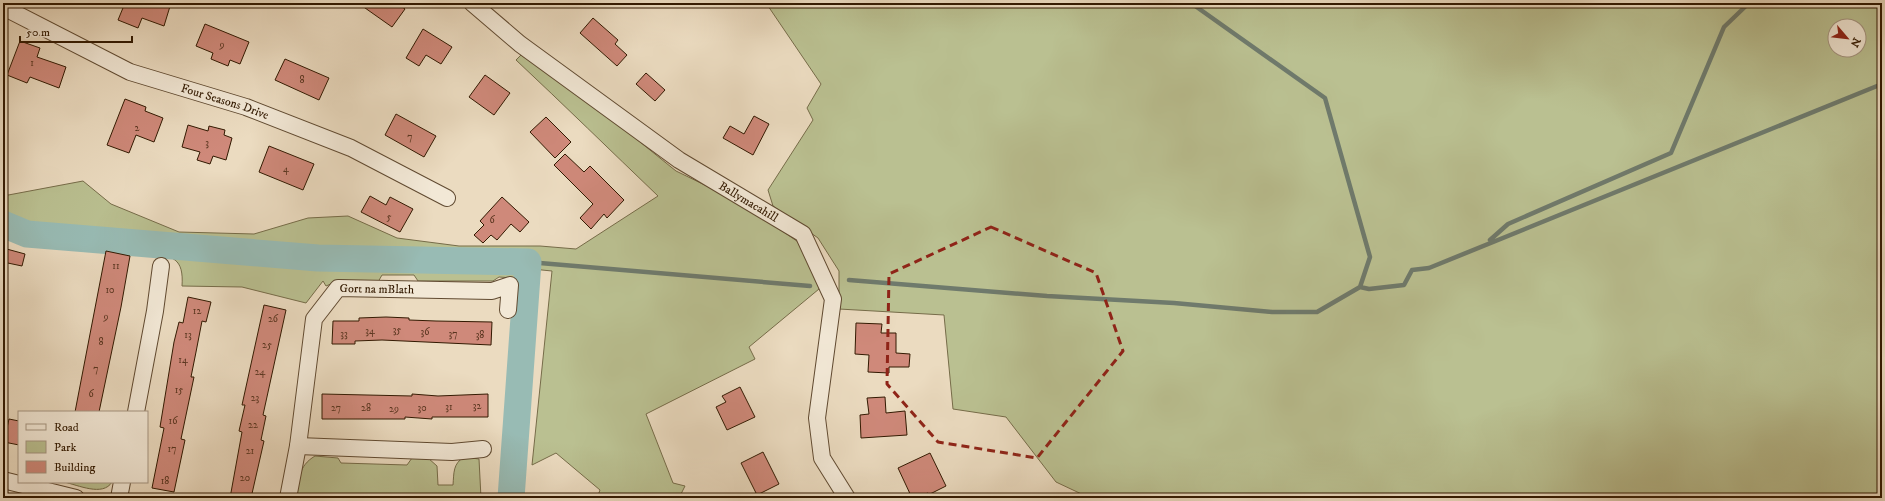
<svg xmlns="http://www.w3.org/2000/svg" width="1885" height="501" font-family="'IM FELL DW Pica',serif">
<rect width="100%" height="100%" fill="#ebdbc0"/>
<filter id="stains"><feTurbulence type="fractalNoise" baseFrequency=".005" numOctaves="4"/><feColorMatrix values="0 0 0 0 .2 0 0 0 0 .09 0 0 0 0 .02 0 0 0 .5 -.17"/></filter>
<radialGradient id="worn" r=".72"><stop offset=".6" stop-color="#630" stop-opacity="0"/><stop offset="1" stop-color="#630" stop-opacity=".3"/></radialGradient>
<path fill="#bac091" stroke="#766c49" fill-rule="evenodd" d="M766,3h1116v495h-792l-34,-16 -50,-65 -53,-8 -9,-94 -105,-6v-38l-21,-33 -45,-32 -5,-16 45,-70 -6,-12 14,-24zM1835,26h24v24h-24z
M521,55l72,49 83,67 68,33 57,40 15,24 3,21 -70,58 6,12 -109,55 27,69 12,3 -6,12h-82l3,-8 -44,-37 -24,12 20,-194 -30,-3 -281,-14 280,18 -4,50 -3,-1v-43l-15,-1 -6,4h-75l-4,-6h-32l-4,7 -38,-2 -14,6 -3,-5 -17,22 -64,-16 -60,-1c2,-27 -9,-32 -34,-30l-2,-7 -120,-6 -23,-9v-38l80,-15 28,23 68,28 75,2 54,-16 40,-2 49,22 62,8h81l36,3 82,-53c-47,-45 -94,-91 -142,-136z
M315,456l23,2 3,5 66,2 5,-7h16l9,8 1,19h15c1,-13 0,-21 11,-28l15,2 2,39h-185c3,-18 2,-32 19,-42z
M64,482h48c-9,15 -34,3 -48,0z"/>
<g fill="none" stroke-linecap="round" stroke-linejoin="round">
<path stroke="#6f7a6c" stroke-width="4.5" d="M1490,240l18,-16 163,-71 53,-126 25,-24
M528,262l282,24
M849,280l198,16 127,7 98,9h45l43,-25 10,-30 -45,-159 -134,-95
M1360,287l9,2 35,-4 8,-15 17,-2 453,-184"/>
<path stroke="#98bbb4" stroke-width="27" d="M3,224l24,10 291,24 210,4 -17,236"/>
</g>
<path fill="#cf897a" stroke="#321901" d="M125,3h46l-7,23 -22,-8 -4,10 -20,-8z
M358,3h39l8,6 -13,18z
M593,18l25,22 -3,4 12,11 -10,11 -37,-33z
M205,24l44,18 -9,22 -10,-4 -2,6 -17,-7 2,-6 -17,-7z
M423,29l29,18 -11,17 -15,-9 -7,11 -13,-8z
M20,41l20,7 -3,9 29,10 -7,21 -29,-11 -3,6 -20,-8z
M285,59l44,19 -10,22 -44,-20z
M646,73l19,17 -10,11 -19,-17z
M485,75l25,18 -16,22 -25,-18z
M125,99l21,8 -1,4 18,7 -9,24 -18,-7 -7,18 -22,-8z
M396,114l40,22 -12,21 -39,-22z
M754,116l15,8 -16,31 -30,-17 7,-12 14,8z
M546,117l25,25 -16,16 -25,-26z
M188,125l20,6 1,-5 16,4 -1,5 8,3 -6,22 -13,-4 -3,8 -13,-4 3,-8 -18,-5z
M269,146l45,18 -11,26 -44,-18z
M565,154l19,18 6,-6 34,34 -17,18 -3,-4 -13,15 -11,-11 13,-14 -39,-39z
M370,196l16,9 4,-8 23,12 -13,23 -39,-20z
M502,197l27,25 -9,10 -9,-8 -14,16 -6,-5 -8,8 -9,-8 10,-10 -4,-4z
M3,248l22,6 -3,12 -19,-4z
M106,251l24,5 -9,51 -22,105h-24z
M188,297l23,5 -5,20 -4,-1 -6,31 -5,25h3l-13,62 4,1 -11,52 -22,-4 12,-60 -4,-1 14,-85 5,-20 4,1z
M264,305l22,5 -23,105 3,1 -5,24 3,1 -13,57h-21l12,-66 -3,-1 6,-26h-3z
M386,317l23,1v2l27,1 56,1 -1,23 -109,-5 -27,1v3h-23l1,-23h26v-3z
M856,323l26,1 -1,9h15v20l14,1 -1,13h-20v6l-21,-1 1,-17 -14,-1z
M740,387l15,30 -28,13 -11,-23 10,-5 -4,-6z
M322,394l90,2v-2l26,2 50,-2v23h-56v2l-27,-2v2h-83z
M885,397l1,16 19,-2 2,24 -46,3 -1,-23 9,-1 -2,-16z
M9,419l10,2v24l-15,-3z
M763,452l16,32 -22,11 -16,-32z
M930,453l16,33 -18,9v-2l-16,5 -14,-30z"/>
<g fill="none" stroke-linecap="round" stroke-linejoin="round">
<defs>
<g id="street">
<path id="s1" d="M472,3l48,41 159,116 124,74 30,65 -16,119 5,40 25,40"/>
<path id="s2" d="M3,7l127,65 116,35 105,41 96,50"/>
<path d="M136,412l19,-101 6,-45"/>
<path d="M298,446l154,6 31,-3"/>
<path d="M3,480l73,18"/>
<path d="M119,498l3,-16"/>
<path id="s3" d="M288,498l10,-52 16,-127 24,-31 154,3 18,-6 -2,25"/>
</g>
</defs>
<use href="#street" stroke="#604a31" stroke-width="18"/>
<use href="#street" stroke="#f2e8d6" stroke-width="16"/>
</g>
<path fill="none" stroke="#8f2418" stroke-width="3" stroke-dasharray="8 5" stroke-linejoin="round" d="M991,227l105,46 27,78 -86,107 -99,-16 -51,-58 2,-110z"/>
<g text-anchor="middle" stroke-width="3" stroke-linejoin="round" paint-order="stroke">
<g font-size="10" fill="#59351f">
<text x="222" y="48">9</text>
<text x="32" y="66">1</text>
<text x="302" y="83">8</text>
<text x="137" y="131">2</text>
<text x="410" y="140">7</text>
<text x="207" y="146">3</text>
<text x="286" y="172">4</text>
<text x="389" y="220">5</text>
<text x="492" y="223">6</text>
<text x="116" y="269">11</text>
<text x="110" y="293">10</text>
<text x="197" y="314">12</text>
<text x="106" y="320">9</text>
<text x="273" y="322">26</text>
<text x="397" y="333">35</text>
<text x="370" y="334">34</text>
<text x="425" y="335">36</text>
<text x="344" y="337">33</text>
<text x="453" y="337">37</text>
<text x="188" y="338">13</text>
<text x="480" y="338">38</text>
<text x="101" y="345">8</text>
<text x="267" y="348">25</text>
<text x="183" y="363">14</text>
<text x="96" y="372">7</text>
<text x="260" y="375">24</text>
<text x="179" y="393">15</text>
<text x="91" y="397">6</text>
<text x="255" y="401">23</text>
<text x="477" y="409">32</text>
<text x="449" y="410">31</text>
<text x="336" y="411">27</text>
<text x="366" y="411">28</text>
<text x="422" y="411">30</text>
<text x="394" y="412">29</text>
<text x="173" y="424">16</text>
<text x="253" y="428">22</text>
<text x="172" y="452">17</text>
<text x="250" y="454">21</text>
<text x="245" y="481">20</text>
<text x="165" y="484">18</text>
</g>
<g font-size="12" fill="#321901" stroke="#f2e8d6">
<text dy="4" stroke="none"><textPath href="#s2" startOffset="242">Four Seasons Drive</textPath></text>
<text dy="4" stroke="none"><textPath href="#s1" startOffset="341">Ballymacahill</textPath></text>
<text dy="4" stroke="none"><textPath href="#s3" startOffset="259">Gort na mBlath</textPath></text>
</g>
</g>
<rect width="1885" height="501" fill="none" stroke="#ebdbc0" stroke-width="16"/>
<rect x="4" y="4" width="1877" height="493" fill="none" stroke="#321901" stroke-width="2"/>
<rect x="8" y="8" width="1869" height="485" fill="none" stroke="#321901"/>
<rect x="18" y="411" width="130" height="72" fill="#f2e8d6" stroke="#a59581"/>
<rect x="26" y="424" width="20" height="6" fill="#f2e8d6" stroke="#a59581"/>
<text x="54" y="431" font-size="12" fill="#321901">Road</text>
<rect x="26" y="441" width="20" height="12" fill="#bac091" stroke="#a59581"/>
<text x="54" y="451" font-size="12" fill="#321901">Park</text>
<rect x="26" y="461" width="20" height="12" fill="#cf897a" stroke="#a59581"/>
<text x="54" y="471" font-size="12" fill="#321901">Building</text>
<g transform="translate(1847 38) rotate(118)"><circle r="19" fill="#f2e8d6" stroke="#a59581"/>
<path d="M0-3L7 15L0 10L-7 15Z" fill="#8f2418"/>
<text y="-6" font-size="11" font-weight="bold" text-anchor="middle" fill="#321901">N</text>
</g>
<path d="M20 36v6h112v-6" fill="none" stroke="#321901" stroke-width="2"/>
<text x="26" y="36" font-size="12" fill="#321901" stroke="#f2e8d6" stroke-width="3" paint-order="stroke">50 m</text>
<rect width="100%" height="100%" filter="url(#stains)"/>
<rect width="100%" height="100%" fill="url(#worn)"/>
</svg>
